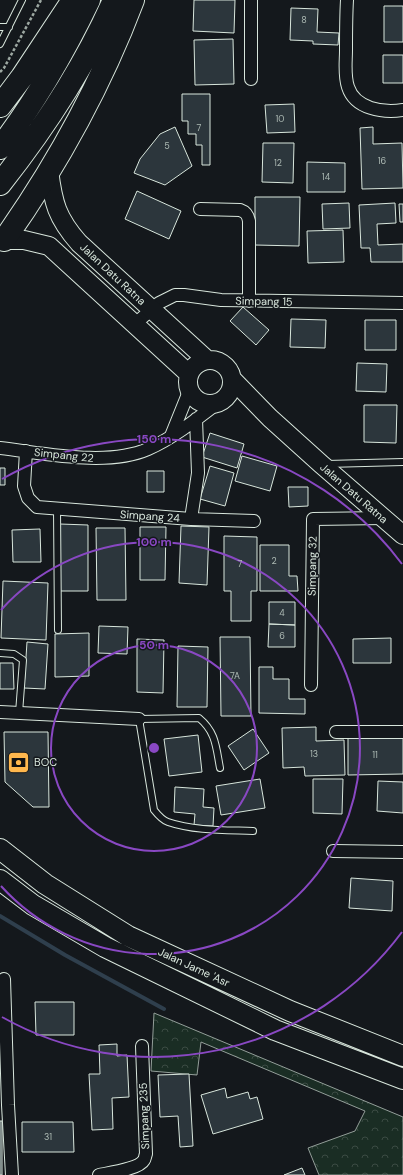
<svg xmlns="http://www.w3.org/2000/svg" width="403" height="1175" font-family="'DM Sans',sans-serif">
<defs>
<pattern id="forest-crowns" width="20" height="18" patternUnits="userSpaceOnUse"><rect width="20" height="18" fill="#1a2d24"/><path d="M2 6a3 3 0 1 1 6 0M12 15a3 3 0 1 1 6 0" fill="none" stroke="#3b4b43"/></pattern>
</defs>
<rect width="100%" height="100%" fill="#14181c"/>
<path fill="url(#forest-crowns)" stroke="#939e99" d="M154,1013l249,104v58h-84l-11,-27 47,-17 10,-20 -164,-69 -4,33 -46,-4z"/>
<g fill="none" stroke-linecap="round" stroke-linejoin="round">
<path stroke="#2f3f4d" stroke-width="4" d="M0,916l65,39 99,54"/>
</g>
<path fill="#2c363c" stroke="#d8e6dc" d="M194,0h41l-1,33 -41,-2z
M384,6h19v36h-19z
M291,8l27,1 -1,23 22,1 -1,12 -25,-1v-3l-23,-1z
M233,39l1,45 -39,1 -1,-45z
M383,55h20v28h-20z
M182,94h28v71h-8v-20h-6v-11h-8v-13h-6z
M294,104l1,28 -28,1 -2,-28z
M175,127l17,39 -27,19 -31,-12 6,-14 20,-25z
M373,127v17l29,-1 1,45 -41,1 -2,-61z
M263,143h31l-1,40 -31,-1z
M307,162l38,1v29h-38z
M137,191l44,20 -12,28 -44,-20z
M255,197h45l-1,49 -44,-1z
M349,203l1,25 -27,1 -1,-25z
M395,203l1,20 -19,1 1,21 25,-1v18h-32l-1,-14h-9l-2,-43z
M399,204h4v18h-3z
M343,230l1,32 -36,1 -1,-32z
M243,307l26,23 -13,15 -26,-24z
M291,319l35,1 -1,28 -35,-1z
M365,320h31v30h-31z
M357,363l30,1 -1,28 -30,-1z
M364,405h33l-1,38 -32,-1z
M210,433l34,11 -7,24 -35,-11z
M242,456l35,10 -7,25 -35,-10z
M210,466l24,7 -9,33 -25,-7z
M0,468h5v17h-5z
M147,471h17v21h-17z
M288,487h20v19l-19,1z
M60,524l28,1v66h-28z
M181,526l28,1 -2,58 -28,-2z
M140,527h26l-1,53h-25z
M96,528h29l1,72h-29z
M40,529l1,33h-28l-1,-32z
M224,536l33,1v54h-6v30h-20v-30h-7z
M260,545h29v31h8l1,15h-38z
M3,581l45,2 -2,57 -45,-2z
M269,602h26v23l-26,-1z
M269,624l26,1v22h-27z
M99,626l29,1 -1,27 -29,-1z
M89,633v43l-34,1v-43z
M220,637h30l1,79h-30z
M391,638v25h-38v-24z
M137,639l27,1 -1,53 -26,-1z
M27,642l21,2 -3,45 -21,-1z
M178,646l30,1 -1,60h-30z
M0,663h13l1,26h-14z
M259,667h14v12h16v20h16v15l-46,-1z
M316,727v14l28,-1 1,35 -40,1 -1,-9 -21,1 -1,-40z
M253,729l16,24 -25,17 -16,-24z
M4,732h44l1,75h-16l-28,-25z
M198,735l4,37 -33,4 -5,-37z
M348,735h55v39l-55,1z
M260,779l5,29 -44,7 -5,-29z
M313,779h30l-1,35 -29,-1z
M378,781l25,1v31l-26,-2z
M175,787l29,2 -1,18 11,1 -1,18 -19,-1 1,-11 -21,-2z
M351,878l42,3 -1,30 -43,-3z
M35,1002h39v33h-38z
M117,1044v12l10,-1 2,42 -17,1 1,31 -21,1 -3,-56h11l-1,-29z
M189,1074l4,72 -13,1 -2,-31 -18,1 -2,-42z
M225,1088l2,10 21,-6 2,7 7,-2 6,22 -50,15 -12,-39z
M0,1121h2v54h-2z
M22,1122h51l1,30h-52z
M302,1168l3,7h-21z"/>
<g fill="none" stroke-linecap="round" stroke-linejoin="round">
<defs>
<path id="service" d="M0,27h9
M0,44l22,-44
M327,464l76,-2
M57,509l1,121
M0,653l14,1 9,6 -4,53
M220,768c-4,-21 -4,-36 -21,-50l-60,1 15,91c4,5 8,10 14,12 26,9 58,8 85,9"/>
<path id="minor" d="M251,0v79
M347,0c-1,17 -1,33 -1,50 0,12 -2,25 2,37 7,22 35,26 55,23
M200,209l40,1c6,2 8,5 9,11v80
M135,324l24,-21 16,-8h9l37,5 182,3
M171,436l19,-47
M0,448c44,5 107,19 148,1 25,-11 49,-30 71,-47
M26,451l-2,35 4,12 9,9 154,12 63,2
M191,519l7,-46 -2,-54
M311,685l2,-166 71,-1
M0,712l139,7
M336,732h67
M333,851l70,1
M4,979l4,126 4,70
M99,1175c10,-2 40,-6 45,-15 1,-1 1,-4 2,-6l-4,-108"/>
<path id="secondary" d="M49,170c4,33 8,48 30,73l127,116
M4,240h20l25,6 140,128
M188 382a22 22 0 1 1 44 0a22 22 0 1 1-44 0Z
M233,380l37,38 51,46 82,71"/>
<path id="primary" d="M0,849l45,35 83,52 162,75 113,45
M0,880l33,25 72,42 170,83 128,49"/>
<path id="motorway" d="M0,106l22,-29 51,-77
M0,148c35,-46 64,-96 89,-148
M0,184c45,-57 85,-118 114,-184
M4,240c52,-74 97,-155 129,-240"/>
</defs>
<use href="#service" stroke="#d8e6dc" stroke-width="8"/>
<use href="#minor" stroke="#d8e6dc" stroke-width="14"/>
<use href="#secondary" stroke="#d8e6dc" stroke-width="20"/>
<use href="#primary" stroke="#d8e6dc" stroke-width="22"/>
<use href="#motorway" stroke="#d8e6dc" stroke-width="24"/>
<path stroke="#9da8a2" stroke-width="2.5" stroke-dasharray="3 2" stroke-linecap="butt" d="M0,72l4,-4 37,-68"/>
<use href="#service" stroke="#14181c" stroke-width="6"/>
<use href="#minor" stroke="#14181c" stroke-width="12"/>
<use href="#secondary" stroke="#14181c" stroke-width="18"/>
<use href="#primary" stroke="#14181c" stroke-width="20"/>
<use href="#motorway" stroke="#14181c" stroke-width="22"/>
</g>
<g fill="none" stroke="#8948c3" stroke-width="2">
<circle cx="154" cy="748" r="103"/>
<path d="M1 610A206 206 0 1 1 1 886"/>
<path d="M402 932A309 309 0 0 1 2 1017M2 479A309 309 0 0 1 402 564"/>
</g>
<defs>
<symbol id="bank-square" viewBox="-11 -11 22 22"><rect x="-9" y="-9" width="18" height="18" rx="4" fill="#ffb74d" stroke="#14181c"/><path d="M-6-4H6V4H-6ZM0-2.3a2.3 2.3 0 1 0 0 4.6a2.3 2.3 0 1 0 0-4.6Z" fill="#111"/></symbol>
</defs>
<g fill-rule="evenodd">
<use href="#bank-square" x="6" y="750" width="25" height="25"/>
</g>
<g text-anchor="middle" stroke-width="3" stroke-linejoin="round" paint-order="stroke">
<g font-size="9" fill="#adbab4">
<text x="304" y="23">8</text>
<text x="280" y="122">10</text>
<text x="199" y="131">7</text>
<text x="167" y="149">5</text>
<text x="382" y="164">16</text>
<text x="278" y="166">12</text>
<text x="326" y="180">14</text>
<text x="274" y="564">2</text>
<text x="240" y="567">7</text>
<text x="282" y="616">4</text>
<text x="282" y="639">6</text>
<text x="235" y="679">7A</text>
<text x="314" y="757">13</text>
<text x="375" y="758">11</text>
<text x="48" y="1140">31</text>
</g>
<g font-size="11" fill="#d8e6dc" stroke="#14181c">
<text transform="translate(113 274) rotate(43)" y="4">Jalan Datu Ratna</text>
<text transform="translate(264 301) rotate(1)" y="4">Simpang 15</text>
<text transform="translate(64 455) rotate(6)" y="4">Simpang 22</text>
<text transform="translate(354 493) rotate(41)" y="4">Jalan Datu Ratna</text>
<text transform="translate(150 516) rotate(4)" y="4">Simpang 24</text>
<text transform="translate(312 566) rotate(-89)" y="4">Simpang 32</text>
<text transform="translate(194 967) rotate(25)" y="4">Jalan Jame 'Asr</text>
<text transform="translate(144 1116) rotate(-92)" y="4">Simpang 235</text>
</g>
<g font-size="11" fill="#d8e6dc" stroke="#14181c" text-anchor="start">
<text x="34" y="766">BOC</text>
</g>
</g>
<circle cx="154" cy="748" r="6" fill="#8948c3" stroke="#14181c" stroke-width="2"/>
<g font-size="12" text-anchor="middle" font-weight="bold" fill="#8948c3" stroke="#14181c" stroke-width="3" stroke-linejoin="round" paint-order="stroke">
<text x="154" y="443">150 m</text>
<text x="154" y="546">100 m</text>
<text x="154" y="649">50 m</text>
</g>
</svg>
